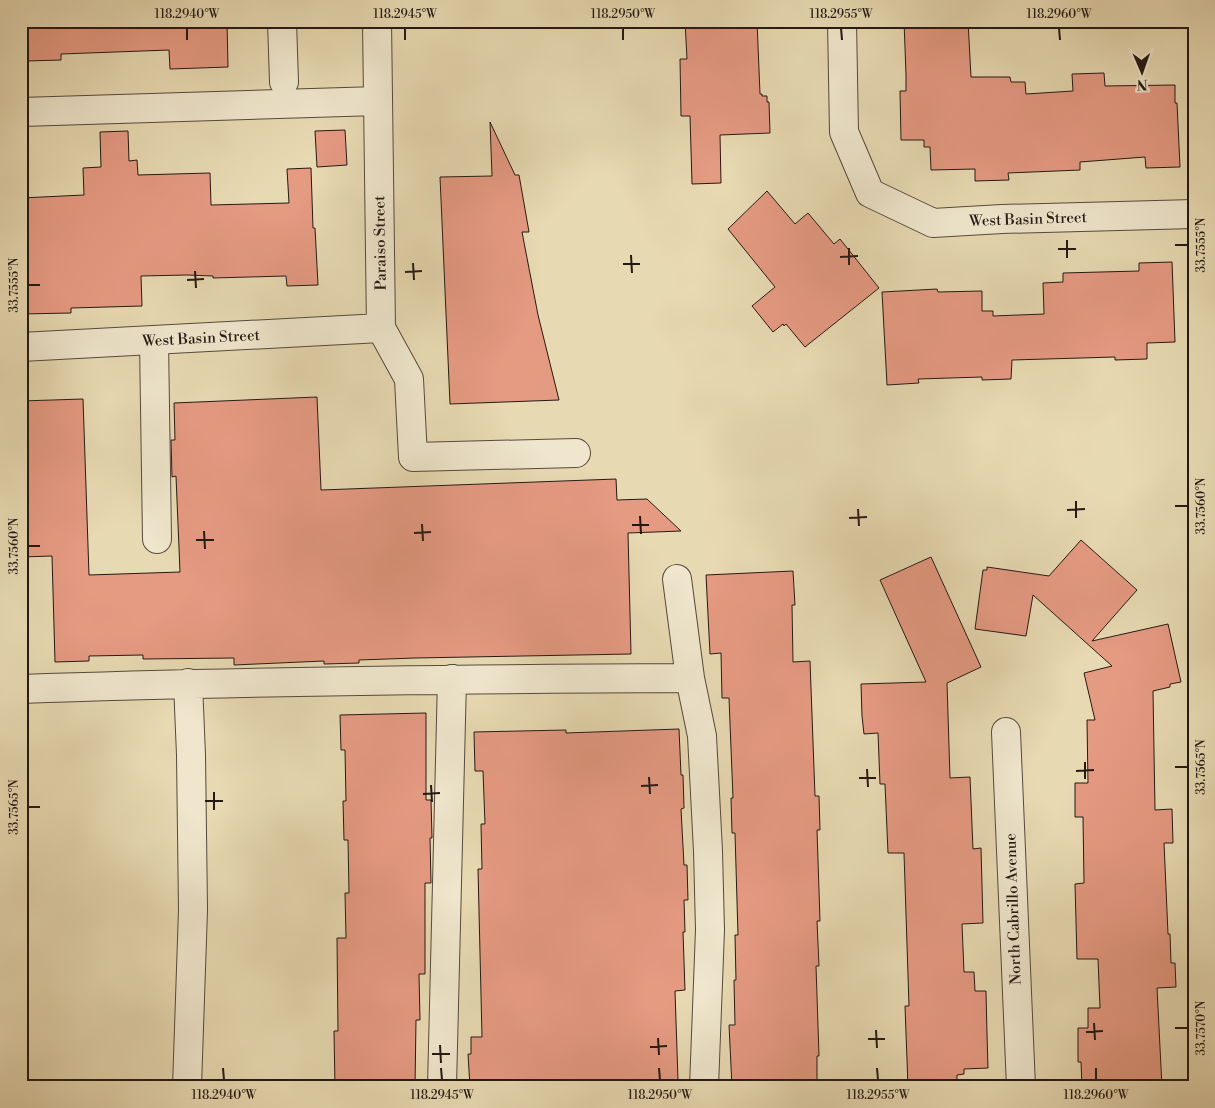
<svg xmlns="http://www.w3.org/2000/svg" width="1215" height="1108" font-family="'Libre Bodoni',serif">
<rect width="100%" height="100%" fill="#e7d9b2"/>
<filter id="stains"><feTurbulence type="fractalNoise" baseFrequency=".004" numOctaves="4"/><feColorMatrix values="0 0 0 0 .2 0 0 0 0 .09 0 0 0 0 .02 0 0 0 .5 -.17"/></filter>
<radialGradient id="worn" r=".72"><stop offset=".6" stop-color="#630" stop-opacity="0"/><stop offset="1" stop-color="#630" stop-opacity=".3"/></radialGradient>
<path fill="#e59a82" stroke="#251914" d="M21,21h206l1,46 -58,2 -1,-19 -108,4v6l-35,1v-5h-5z
M685,21h72l3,73h2v2h5v6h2l1,31 -50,2 1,48 -29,1 -2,-68h-9l-1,-57h7z
M904,21h64l3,56h39l1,5h14l1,12 47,-3 -1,-17 32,-1 1,13 70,-1v18h2l3,64 -34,1 -1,-11 -65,5v8l-72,3 1,7 -34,1v-12l-44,1 -1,-23h-6v-7h-23l-1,-49h6v-16z
M490,122l25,53h4l10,57h-7l16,83 21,85 -109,4 -10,-227 52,-1z
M345,130l2,35 -30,2 -2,-36z
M128,131l1,30 8,-1 1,15 72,-2 1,32 78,-2 -2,-34 24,-1 2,60h2l3,57 -31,1 -1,-10 -73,2v-2l-26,-1 -46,1 1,30 -71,2v5l-50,1v-116l63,-3 -1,-27 18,-1 -1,-35z
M767,191l28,33 13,-11 26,31 6,-5 39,49 -74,59 -19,-23 -2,2 -1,-2 -10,8 -21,-26 23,-19 -47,-58z
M1172,262l3,80 -28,1v16l-32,1v-3l-103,3 -1,19 -29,1v-3l-64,2 1,4 -32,2 -5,-93 55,-3 1,3 44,-1v20h11v5l51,-2 -1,-31 20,-1v-9l76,-2v-8z
M317,397l4,93 295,-11 1,21 30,-1 34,32 -53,2 3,121 -216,4 -56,2v3l-35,1v-3l-90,4v-7l-91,1v-4l-54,1v5l-34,1 -3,-106 -31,1v-156l62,-2 6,176 91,-3 -4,-96 -4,1 -1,-37h4l-1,-37z
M1081,540l56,50 -45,51 76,-17 13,58 -11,2v3l-17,4 2,119 17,-1 1,34h-9l4,91h2l1,29h4l1,24 -19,1 5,99h-80l-1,-25h-3v-34h10v-20h12l-2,-49h-21l-2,-75 9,-1 -1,-66h-8v-34h13l-1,-63h8l-11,-47 28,-7 -79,-71 -7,41 -51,-7 8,-59h4v-3l62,9z
M931,557l50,110 -34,16 3,95 20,-1 3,72 8,-1 2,75 -21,1 2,48h10l1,19h11l1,43 1,34 -24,1v5l-7,1v12h-49l-3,-81h4l-5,-153h-16l-3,-69h-5l-2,-51 -14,1 -2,-18 -1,-32 65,-2 -46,-102z
M793,571l2,34h-3l1,57 17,-1 5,135h4l1,34h-3l3,91h-3l2,45h-3l3,90h-2v31h-85l-3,-62h6l-1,-45h2l-1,-45h3l-3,-102h-3l-1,-35h2l-4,-100h-7l-1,-45 -11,1 -4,-79z
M426,713v87h5l1,38h-2l1,45h-6v91h-6l1,46h-4l-1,67h-80l-1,-56h4l-1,-93h9l-1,-45h4l-1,-53h-4l-1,-39h3l-1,-51h-4l-1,-35z
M679,729l2,46h2l1,33 -3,1 3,56h3l1,35h-4l1,32h-2l2,58 -10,1 3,89 -208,7 -2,-33h3v-17h11l-4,-168h4l-1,-45h4l-2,-53h-8l-1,-39 92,-2v3z"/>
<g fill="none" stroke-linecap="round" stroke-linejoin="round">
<defs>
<path id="minor" d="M282,21l2,61
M377,21l4,307 28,51 4,78 163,-4
M842,21l2,111 26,61 63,30 69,-4 192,-5
M21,112l357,-11
M154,341l3,198
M21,347l360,-19
M677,579l13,99 12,58 6,115 2,79 -6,157
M21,689c223,-8 446,-10 669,-11
M1006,732l15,355
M187,1087l6,-177 -2,-155 -3,-72
M442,1087l10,-408"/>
</defs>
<use href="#minor" stroke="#56493c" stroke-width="30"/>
<use href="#minor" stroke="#efe6cd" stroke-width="28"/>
</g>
<path fill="none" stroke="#251914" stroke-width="2" d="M187,28v12M405,28v12M623,28v12M841,28l1,12M1059,28l1,12M1067,240v18M1175,245h13M849,248v17M1058,249h18M631,255l1,18M840,257l18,-1M413,263l1,17M623,264h17M195,271l1,17M405,272l17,-1M187,280l17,-1M28,285h12M1076,501v17M1175,506h13M858,509l1,17M1067,510l18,-1M640,516l1,18M849,518l18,-1M422,524l1,17M632,525h17M204,531l1,18M414,533l17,-1M196,540h18M28,546h12M1085,762v17M1175,767h13M867,769l1,18M1076,771l18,-1M649,777l1,17M859,778h17M431,785l1,17M641,786l17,-1M214,792v18M423,794l17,-1M205,801h18M28,807h12M1094,1023l1,17M1175,1028h13M876,1030l1,18M1086,1032l17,-1M658,1038l1,17M868,1039h17M440,1045l1,18M650,1047l17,-1M432,1054h18M223,1068l1,12M441,1068l1,12M659,1068l1,12M877,1068l1,12M1096,1068v12"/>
<g text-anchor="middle" stroke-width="4" stroke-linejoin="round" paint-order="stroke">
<g font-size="15" fill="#251914" stroke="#efe6cd">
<text transform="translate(1028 219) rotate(-2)" y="5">West Basin Street</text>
<text transform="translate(380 243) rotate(-91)" y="5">Paraiso Street</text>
<text transform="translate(201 338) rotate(-3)" y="5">West Basin Street</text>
<text transform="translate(1013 909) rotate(-92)" y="5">North Cabrillo Avenue</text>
</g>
</g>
<rect width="1215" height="1108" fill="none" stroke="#e7d9b2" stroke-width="55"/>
<g transform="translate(1142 72) rotate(178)" stroke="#efe6cd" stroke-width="4" paint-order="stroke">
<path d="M0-4L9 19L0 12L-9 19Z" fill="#251914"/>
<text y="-8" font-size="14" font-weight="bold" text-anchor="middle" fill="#251914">N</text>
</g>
<rect x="28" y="28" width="1160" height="1052" fill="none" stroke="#251914" stroke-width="2"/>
<g font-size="12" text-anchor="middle" fill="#251914">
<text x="187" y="18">118.2940°W</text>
<text x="405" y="18">118.2945°W</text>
<text x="623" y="18">118.2950°W</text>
<text x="841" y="18">118.2955°W</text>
<text x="1059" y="18">118.2960°W</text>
<text transform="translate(1201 245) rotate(-90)" y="4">33.7555°N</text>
<text transform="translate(14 285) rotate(-90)" y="4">33.7555°N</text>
<text transform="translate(1201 506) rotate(-90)" y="4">33.7560°N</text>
<text transform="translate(14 546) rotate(-90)" y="4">33.7560°N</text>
<text transform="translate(1201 767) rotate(-90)" y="4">33.7565°N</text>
<text transform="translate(14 807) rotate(-90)" y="4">33.7565°N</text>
<text transform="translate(1201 1028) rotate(-90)" y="4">33.7570°N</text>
<text x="224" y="1099">118.2940°W</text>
<text x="442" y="1099">118.2945°W</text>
<text x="660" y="1099">118.2950°W</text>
<text x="878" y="1099">118.2955°W</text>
<text x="1096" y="1099">118.2960°W</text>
</g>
<rect width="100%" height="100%" filter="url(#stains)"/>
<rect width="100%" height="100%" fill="url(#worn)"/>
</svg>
